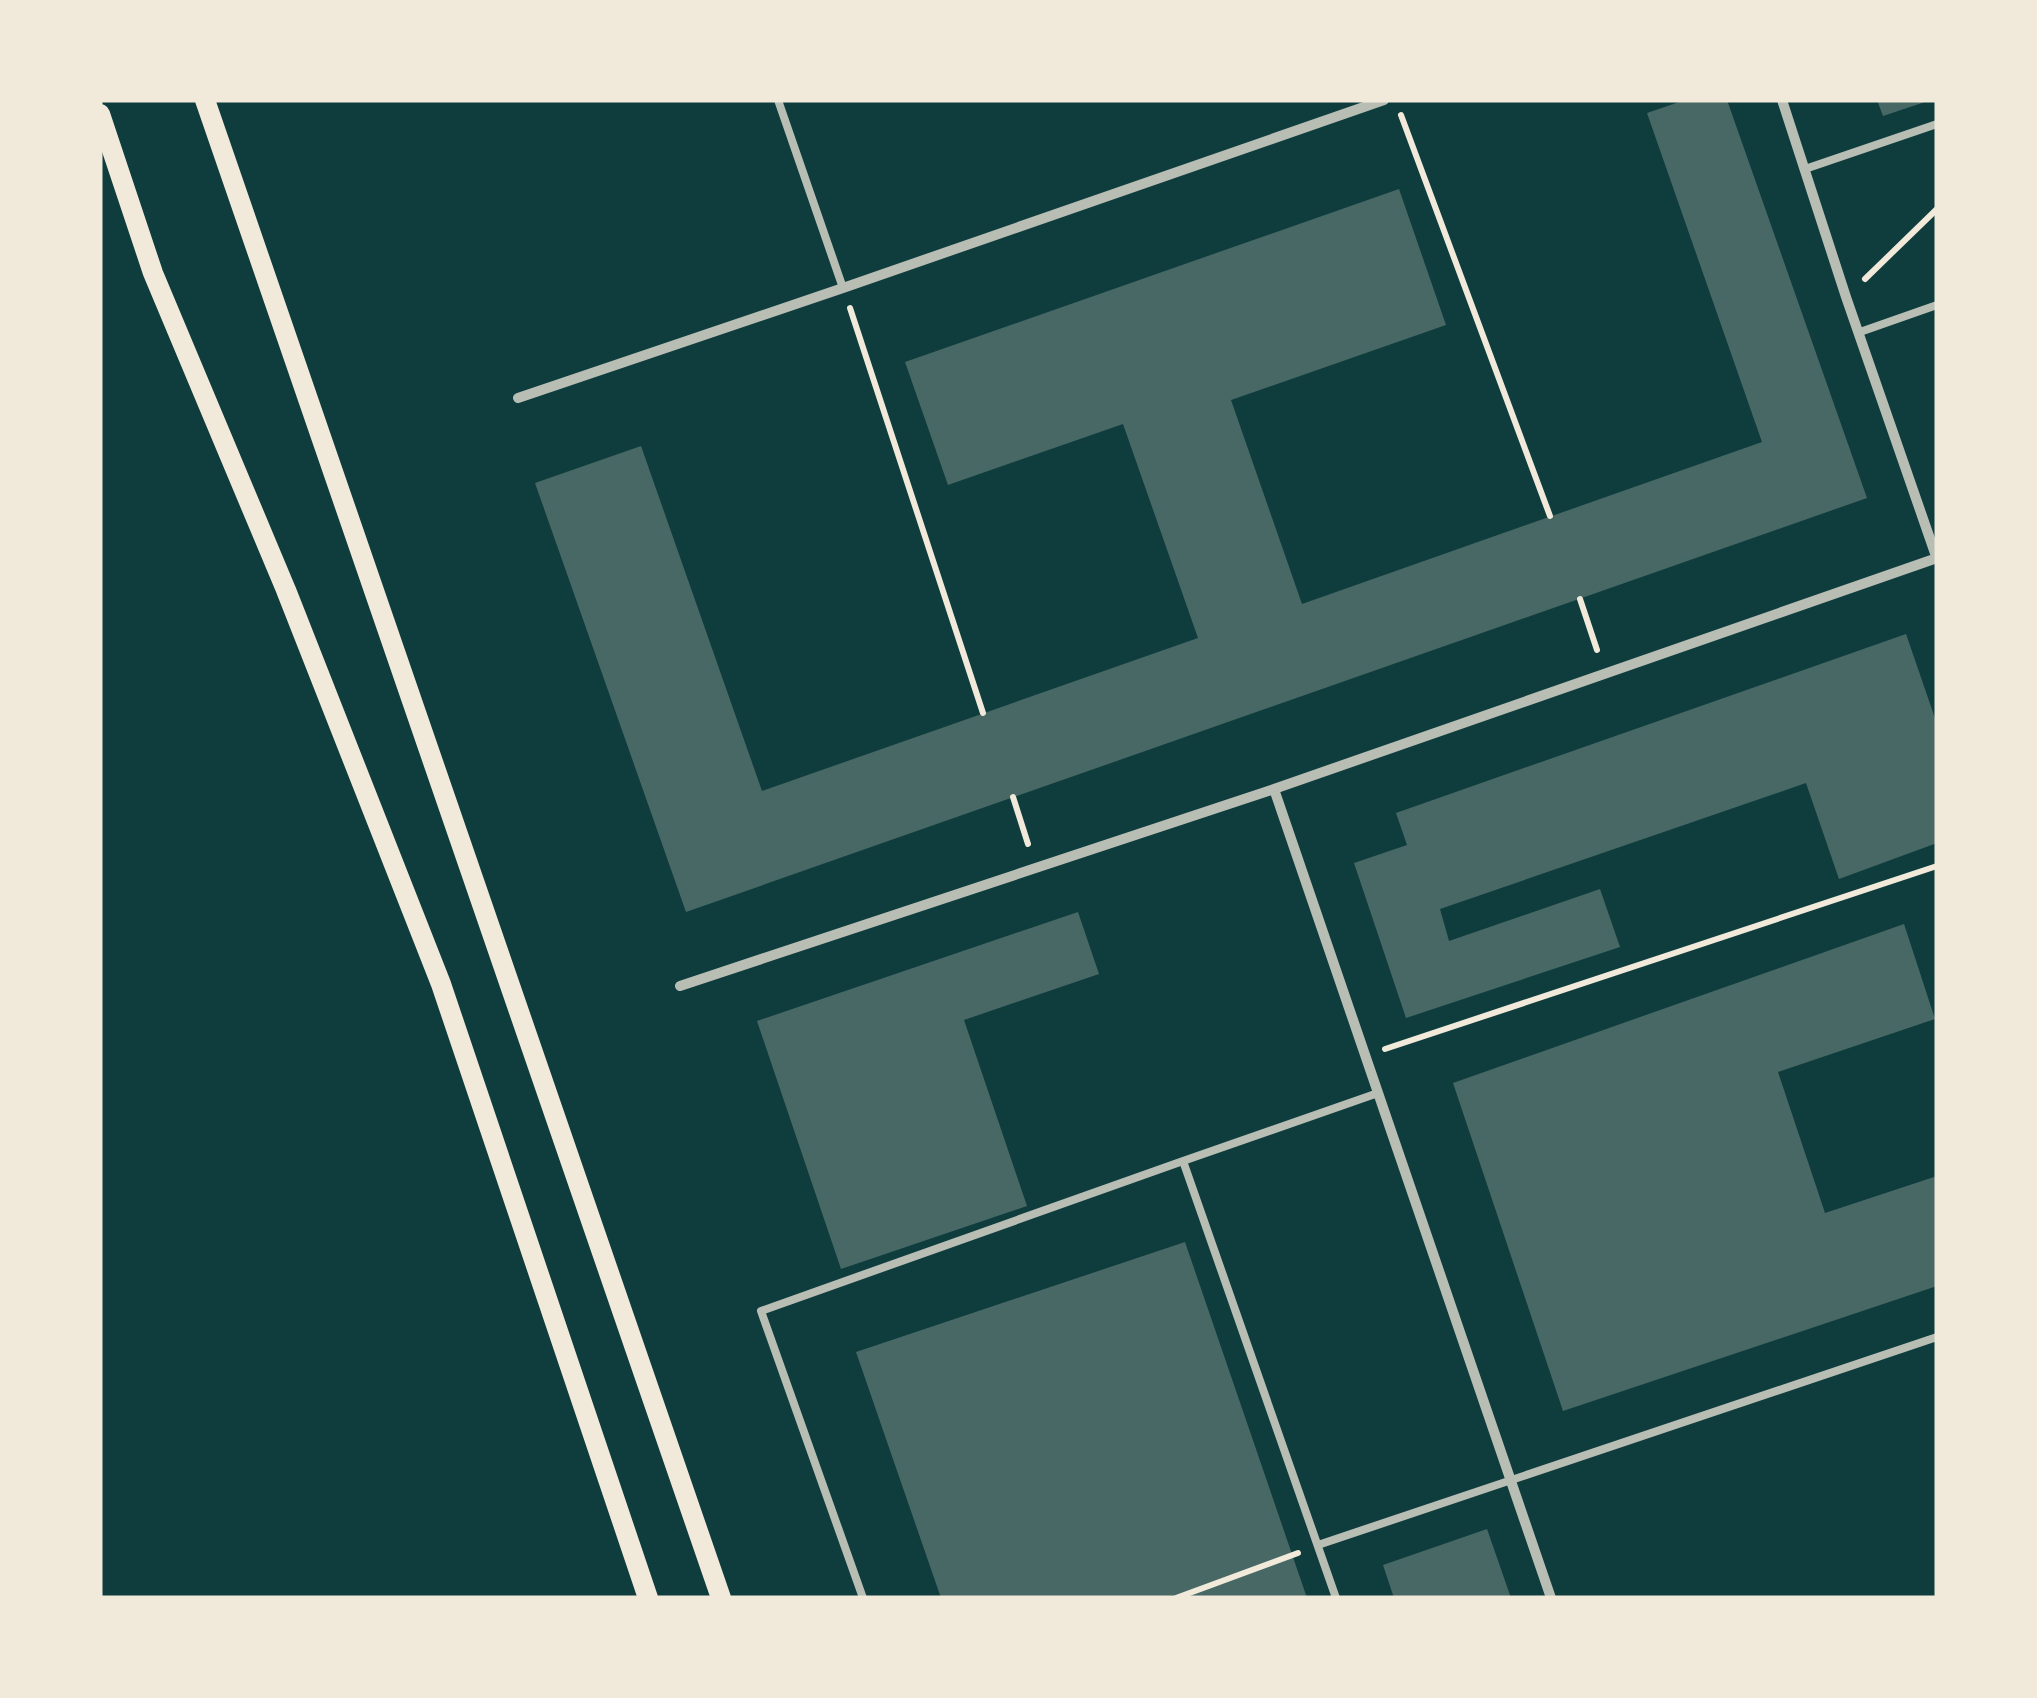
<svg xmlns="http://www.w3.org/2000/svg" width="2037" height="1698" font-family="'Noto Sans',sans-serif">
<rect width="100%" height="100%" fill="#0f3d3e"/>
<path fill="#486865" d="M1685,100h42l140,398 -1181,414 -151,-429 106,-37 121,345 436,-153 -75,-214 -175,61 -43,-123 494,-173 47,136 -215,75 71,204 460,-162 -115,-329z
M1877,100h51v1l-45,15z
M1906,634l31,90v119l-98,36 -33,-96 -366,126 9,32 151,-52 20,58 -214,71 -52,-155 53,-18 -11,-32z
M1078,912l21,62 -135,46 63,186 -186,63 -84,-248z
M1904,924l31,95 -157,53 47,141 112,-37v110l-374,125 -110,-328z
M1185,1242l122,356h-366l-85,-246z
M1487,1529l24,69h-117l-11,-33z"/>
<g fill="none" stroke-linecap="round" stroke-linejoin="round">
<path stroke="#f1e9da" stroke-width="6" d="M1401,115l149,401
M1865,279l72,-70
M850,308l133,405
M1580,599l17,51
M1013,797l15,47
M1385,1049l552,-183
M1176,1598l122,-45"/>
<path stroke="#b8beb3" stroke-width="8" d="M778,100l65,188
M1805,169l132,-45
M1860,332l77,-27
M1318,1545l619,-208
M863,1598l-102,-287 422,-150
M1336,1598l-153,-437 195,-68"/>
<path stroke="#b8beb3" stroke-width="10" d="M1782,100l64,197 91,262
M518,398l325,-110 541,-188
M1274,789l277,809
M680,986l594,-197 663,-231"/>
<path stroke="#f1e9da" stroke-width="20" d="M205,100l516,1498
M100,114l53,159 133,317 155,394 207,614"/>
</g>
<rect width="2037" height="1698" fill="none" stroke="#f1e9da" stroke-width="205"/>
</svg>
